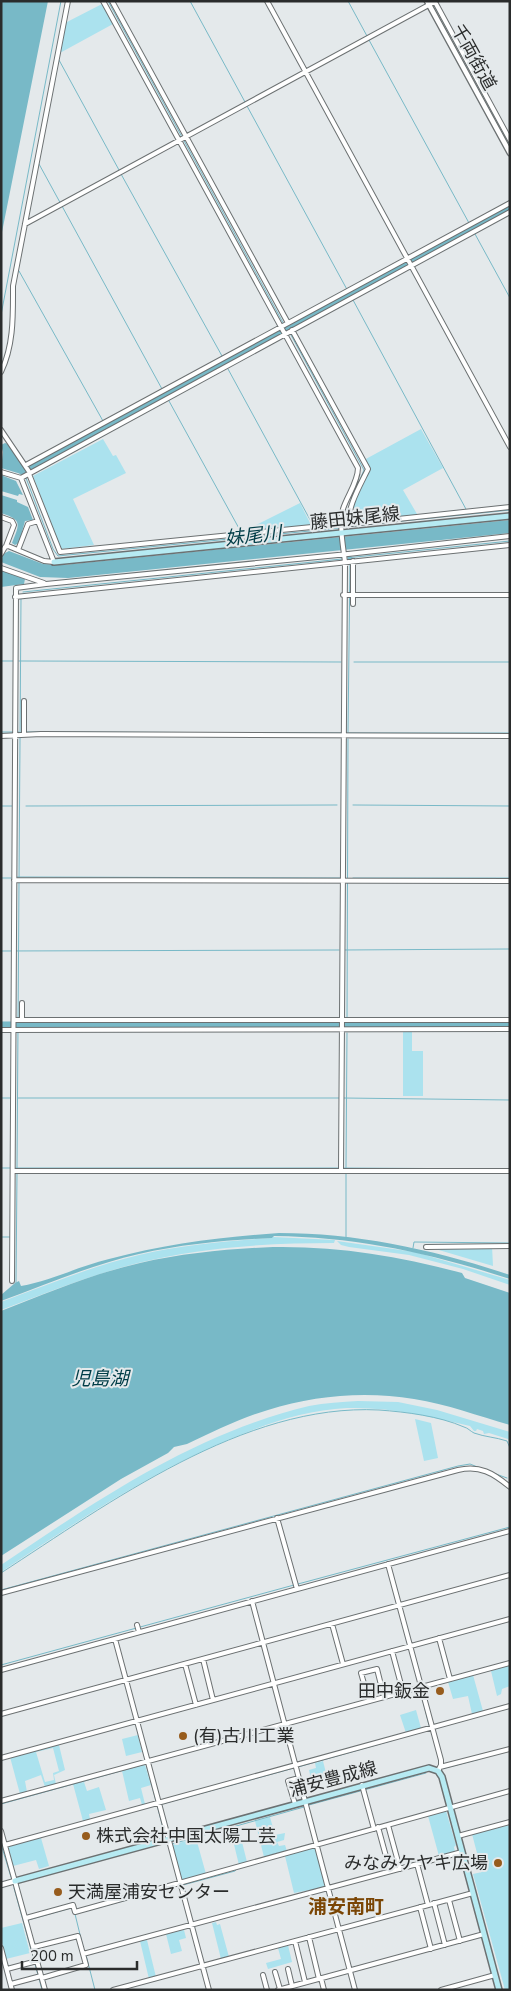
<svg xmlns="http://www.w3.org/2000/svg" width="511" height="1991" font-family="'Nunito Sans','Noto Sans JP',sans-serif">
<rect width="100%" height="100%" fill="#e4e9eb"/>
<path fill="#abe2ee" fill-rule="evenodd" d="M102,4l11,20 -55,30 7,-31z
M421,429l22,39 -40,22 14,24 -1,3 -59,6 -2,-15h-3l17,-38 -5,-10z
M103,439l10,17 3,-1 10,18 -53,26 21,46 -33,4 -28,-73z
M300,503l11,22 -69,8 2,-2z
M403,1031h9v20h11v45h-20z
M273,1237l62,3 -1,3c-65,0 -132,4 -196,20 -47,12 -92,30 -137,47v-8c46,-17 91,-36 138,-47 44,-10 88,-14 133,-17z
M337,1241l78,11 95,28v5l-47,-16 -54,-14 -60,-8 -8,-2z
M492,1246l1,20 -61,-18z
M358,1401l40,1 39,8 73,22v12l-2,-5 -19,-6 -5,1 -1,-3 -6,-2 -1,2h-2l-4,-5c-43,-10 -78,-19 -123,-18 -41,2 -79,15 -117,31 -82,34 -155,84 -229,133v-7c96,-65 194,-132 308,-159 16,-3 33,-4 49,-5z
M415,1419l16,4 7,35 -14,3z
M510,1665v21l-8,3 -1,5 -4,2 -6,-25z
M473,1675l10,36 -11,3 -4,-18 -15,3 -5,-17z
M416,1710l5,18 -15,5 -6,-18z
M138,1735l4,17 -16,4 -4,-17z
M59,1745l6,25 -11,5 2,9 -11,3 -4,-12 -16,6 2,11 -7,2 -10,-37zM53,1748l6,23 -6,2 1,7 -9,2 -9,-30z
M323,1761l4,16 -7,5 -8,2 -3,-14 7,-2 -1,-5z
M145,1765l6,20 -10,3 4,16 -3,1 -2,-7 -11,3 -7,-30z
M84,1782l3,9 12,-4 7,23 -17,4 1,5 -7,2 -10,-37z
M446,1811l10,34 -2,2 1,5 -16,4 -11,-40z
M270,1817l5,18 10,-2 -1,7 -7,2 2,4 6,-1 2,6 -23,6 -9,-36z
M510,1825v165h-5l-32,-116 9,-2 -10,-38z
M238,1826l9,36 -8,3 -9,-37z
M41,1838l8,28 -10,3 -3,-9 -23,6 -5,-20z
M196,1838l10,36 -24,6 -10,-35z
M315,1847l11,40 -32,6 -9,-37z
M216,1922l1,3 3,-1 9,33 -8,2 -9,-36z
M22,1923l8,30 -24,6 -5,-20v-11z
M184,1930l2,8 -7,2 3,11 -11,3 -5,-20z
M147,1940l9,37 -7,2 -9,-38z
M288,1945l4,17 -24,7 -2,-6 15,-4 -3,-11z"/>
<path fill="#78b9c7" d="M1,1h47l-47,236z
M5,443l3,1 19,27 -6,3 -20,-6 2,-16 -2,-7z
M1,475l15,6 7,14 -4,-1 -1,2 -17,-5z
M1,495l16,5v2l11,5 5,13 -8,1 -6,22 -4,2 -3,-2c8,-20 10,-23 -11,-30z
M510,520v13l-442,45 -28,-1 -39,-15 2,-8 6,-3 34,13 20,1z
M1,570l24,9 -1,5 -23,3z
M279,1233c79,0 156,17 231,42v4c-80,-26 -153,-42 -236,-43l-2,2c-45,2 -89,6 -133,16 -48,11 -92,30 -138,47v-6l14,-12 4,-2 2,5c30,-5 58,-20 88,-27 56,-15 112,-22 170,-26z
M273,1247c66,-1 125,9 189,26l3,5 45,15v132c-32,-9 -63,-21 -96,-26 -48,-8 -99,-4 -146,11 -28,8 -55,22 -81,34l-13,3 -6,6 -47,26 -120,77v-245c46,-18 91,-37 139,-48 44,-10 88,-14 133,-16z"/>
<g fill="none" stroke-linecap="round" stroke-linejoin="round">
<path stroke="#78b9c7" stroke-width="1" d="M108,1l179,329
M190,1l55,101
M348,1l19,35
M434,5l76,140
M369,40l100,183
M59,60l60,110
M247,106l103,189
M39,164l123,225
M121,174l101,182
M475,234l35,64
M19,271l84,150
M353,300l114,211
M1,315l60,-314
M291,335l73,135 -12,28
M228,369l86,158
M169,401l72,131
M26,478l27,71 5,7 282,-28
M349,526l-2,-11 3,-11
M344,527l166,-17
M346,558l164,-17
M23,592l319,-33
M356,593h154
M1,661h12
M19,661l322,1
M354,662h156
M1,732h18
M26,732l316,1
M348,732l2,-168
M346,733h164
M353,805l157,1
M1,806h12
M26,806l311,-1
M17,877l324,1
M1,878h10
M353,878h157
M343,950l167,-1
M1,951l338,-1
M347,1027l1,-288
M1,1098h11
M18,1098h321
M343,1098l167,2
M1,1168h338
M343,1168l167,1
M346,1168l1,-135
M17,1169l4,-571
M1,1237h9
M346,1238v-66
M413,1248l1,-6 96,1
M16,1284l1,-111
M493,1473l14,5
M1,1573c108,-70 243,-170 378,-163 27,2 60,6 85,17 4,1 6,4 10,6 11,4 21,4 33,8l3,7
M298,1584l212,-57
M1,1590l457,-124 12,-2 10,4
M1,1665l293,-80
M420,1689l9,36
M457,1722l53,-14
M136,1724l9,35
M431,1730l8,29
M152,1762l10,-3
M298,1767l96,-27
M445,1768l35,-9
M1,1804l145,-40 10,37
M162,1804l132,-36
M309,1805l117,-32
M142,1809l15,-4 8,30
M1,1844l10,33
M172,1844l132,-37
M183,1885l52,-14 3,-3
M14,1888l20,72
M75,1914l9,37
M28,1920l43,-12 4,6 103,-28
M86,1955l9,35
M35,1964l3,11
M39,1978l3,12"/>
<path stroke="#78b9c7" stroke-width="4" d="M350,559v-1"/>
<path stroke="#78b9c7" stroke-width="7" d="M22,471l488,-264
M1,1025l509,-1"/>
<defs>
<path id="minor" d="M103,1l255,467c0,14 -11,28 -15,41 -4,17 0,36 2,53l-4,608
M112,1l176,322
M267,1l243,446
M435,2l75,138
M25,224l411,-223
M292,330l76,139c-6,13 -24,43 -17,55l159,-17
M1,372c13,-27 12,-57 12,-86l55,-285
M1,430l29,43
M26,465l484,-262
M1,472l20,6
M29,474l31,78 282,-28
M1,517l11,4 2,4 -8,21
M18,550l10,-26 10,-3
M1,554l4,-7 3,-1 36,15 10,1 -33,-84 489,-266
M353,561v43
M1,568l43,15
M343,595h167
M15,597l495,-52
M24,735v-34
M1,736l40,-2 469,2
M14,880l496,1
M14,1020h8v-17
M22,1020h488
M1,1030l509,-1
M14,1171h496
M426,1247l84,-1
M12,1281l4,-693 30,-4 302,-30 162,-18
M277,1518l20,71
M388,1564l53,196v5l-3,6
M1,1593l457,-123c22,-5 35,3 52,17
M252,1601l103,389
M332,1624l11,40
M137,1625l2,7
M439,1638l11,41
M115,1639l94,351
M392,1651l11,41
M203,1659l10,41
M185,1664l11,41
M1,1670l509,-139
M369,1701l-8,-28 16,-4 7,28
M1,1714l509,-139
M1,1758l509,-139
M440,1767l70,-18
M362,1785l12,44
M1,1801l509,-138
M295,1804l-7,-23 11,-3
M388,1825l12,44
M378,1827l12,44
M1,1831l44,159
M458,1836l52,-14
M5,1845l505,-139
M417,1864l11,41
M449,1900l11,41
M434,1903l11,42
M420,1907l11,42
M26,1918l47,-13 2,7 435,-121
M309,1937l10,42
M295,1941l10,41
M34,1947l44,-11 5,18
M1,1948l11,42
M7,1969l30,-8
M288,1969l4,17
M275,1972l5,17
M263,1975l4,15
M42,1978l44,-13 -3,-11 379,-102
M321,1978l3,12
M11,1984l30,-8
M113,1990l360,-97
M278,1990l206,-56
M441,1990l54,-15"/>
<path id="tertiary" d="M427,1l83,152
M1,1885l14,-4"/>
<path id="secondary" d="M54,562l456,-46
M15,1881l414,-113 9,3 4,6 57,213"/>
</defs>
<use href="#minor" stroke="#6c7172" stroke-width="6"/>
<use href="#tertiary" stroke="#6c7172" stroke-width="7"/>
<use href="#secondary" stroke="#6c7172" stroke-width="8"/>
<use href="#minor" stroke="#fff" stroke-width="4"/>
<use href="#tertiary" stroke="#fff" stroke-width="4.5"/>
<use href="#secondary" stroke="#b6eaf2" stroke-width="5"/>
</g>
<g fill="#975c1d" stroke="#e4e9eb" stroke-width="2">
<circle cx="440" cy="1691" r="5"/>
<circle cx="183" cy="1736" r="5"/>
<circle cx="86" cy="1836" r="5"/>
<circle cx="498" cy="1863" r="5"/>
<circle cx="58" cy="1892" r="5"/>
</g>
<g text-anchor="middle" stroke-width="4" stroke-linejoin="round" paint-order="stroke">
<g font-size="18" fill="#2a2c2c" stroke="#e4e9eb">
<text transform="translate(474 57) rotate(61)" y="6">千両街道</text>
<text transform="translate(355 518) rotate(-6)" y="6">藤田妹尾線</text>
<text transform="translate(333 1779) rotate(-15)" y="6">浦安豊成線</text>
</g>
<g font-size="18" fill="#2a2c2c" stroke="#e4e9eb" text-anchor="start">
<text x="430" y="1697" text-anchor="end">田中鈑金</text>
<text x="193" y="1742">(有)古川工業</text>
<text x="96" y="1842">株式会社中国太陽工芸</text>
<text x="488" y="1869" text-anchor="end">みなみケヤキ広場</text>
<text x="68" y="1898">天満屋浦安センター</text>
</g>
<g font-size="19" font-style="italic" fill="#003d47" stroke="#e4e9eb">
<text transform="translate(253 535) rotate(-6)" y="7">妹尾川</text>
<text x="100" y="1385">児島湖</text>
</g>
<g font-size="19" font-weight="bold" fill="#7a4504" stroke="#e4e9eb">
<text x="346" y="1913">浦安南町</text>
</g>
</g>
<rect width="511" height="1991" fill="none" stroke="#2a2c2c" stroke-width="5"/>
<path d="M22 1961v8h115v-8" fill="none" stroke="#2a2c2c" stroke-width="2.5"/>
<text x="30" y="1961" font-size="15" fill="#2a2c2c" stroke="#e4e9eb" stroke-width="4" paint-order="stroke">200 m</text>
</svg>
